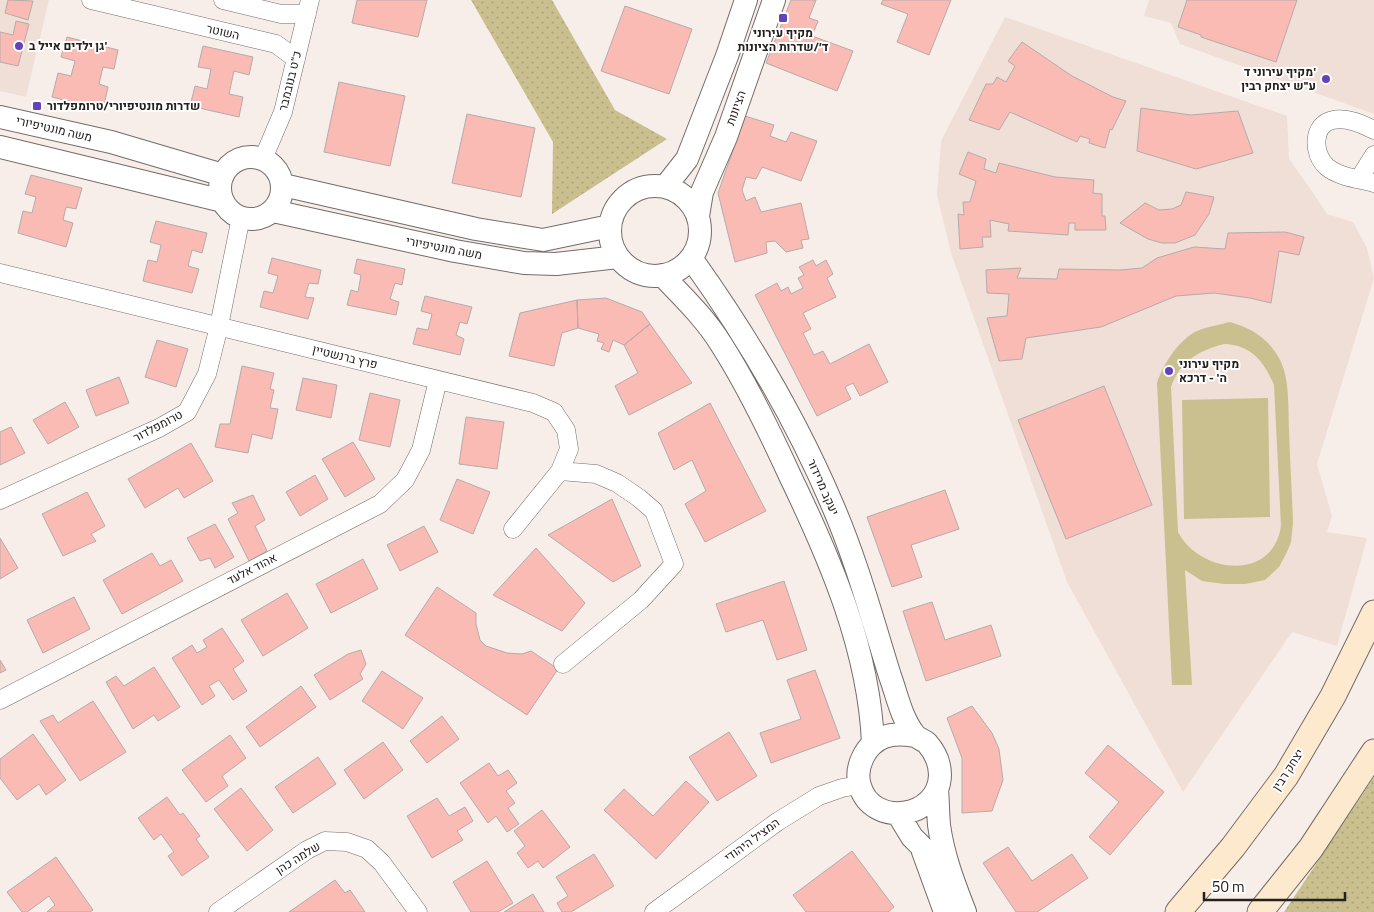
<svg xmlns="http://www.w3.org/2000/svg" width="1374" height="912" font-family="'Titillium Web',Heebo,sans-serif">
<defs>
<pattern id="grass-dots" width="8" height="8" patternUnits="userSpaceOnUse" patternTransform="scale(1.25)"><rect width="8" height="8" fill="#cabf8e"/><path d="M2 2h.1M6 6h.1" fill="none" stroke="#ada47a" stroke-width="1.8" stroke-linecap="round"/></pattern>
</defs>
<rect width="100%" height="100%" fill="#f8eee9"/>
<path fill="#efdfd6" d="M0,0h49l-23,97 -26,-6z
M1149,0h225v114l-194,-70 -9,-21 -27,-7z
M1005,17l282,99 2,43 20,28 18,27 26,8 14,26 7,30 -57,186 15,52 -5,16 40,6 -30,108 -45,-14 -109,160 -116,-210 -116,-329 -14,-58 4,-54z"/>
<path fill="url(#grass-dots)" d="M471,0h81l63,110 52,29 -115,75 1,-72z
M1374,777v135h-90z"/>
<path fill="#cabf8e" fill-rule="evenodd" d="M1230,322c21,6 38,16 49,36 11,20 9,49 10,72 1,31 3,62 4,93l-2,19 -4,10 -8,15 -14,13 -20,4h-21l-22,-3 -17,-11 7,115h-20l-15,-302c6,-18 19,-39 36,-50 10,-6 26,-8 37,-11zM1224,344c27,1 40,17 50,41l7,141c-8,56 -81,48 -103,6l-7,-145c9,-26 27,-36 53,-43z
M1268,398l2,119 -86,2 -2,-119z"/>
<path fill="#fabbb4" stroke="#b5abaa" d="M8,0l25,1 -5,19 -23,-7z
M357,0h70l-9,37 -66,-14z
M791,0h25l-7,18 9,3 -6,15 41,15 -16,40 -71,-28z
M883,0h68l-22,55 -32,-13 11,-28 -27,-10z
M1187,0h110l-21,62 -75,-25v-2l-23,-8z
M625,6l67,23 -23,65 -68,-23z
M16,21l13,3 -11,42 -18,-4v-30l13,3z
M67,37l51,13 -4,19 -11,-2 -4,17 9,3 -5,23 -51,-13 6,-24 13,3 4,-15 -14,-4z
M1022,42l50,34 41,21 13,4 -14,29 -2,-1 -5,19 -16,-5 1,-4 -10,-3 -3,6 -67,-30 -11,18 -30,-10 17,-36h7l4,-7 9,5 9,-16 -7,-5z
M203,46l50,11 -4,18 -15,-4 -5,23 14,3 -4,20 -49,-11 5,-20 12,3 4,-20 -13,-2z
M339,82l66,14 -15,70 -66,-14z
M1141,108l50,7 47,-4 15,42 -57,16 -59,-18z
M467,114l68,14 -14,69 -69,-14z
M745,116l29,9 -4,11 16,6 5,-10 26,9 -16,40 -39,-14 -6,12 -10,-2 -4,13 4,11 9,-4 6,15 40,-9 8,36 -8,1 2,8 -17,4 -11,-11 -9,1 1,11 -32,9 -17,-69z
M968,152l18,7 -2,10 12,4 3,-10 56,14 39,3 -1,13 9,1v22h3l1,14h-31v-7h-6l-1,12 -60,-4 1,-7 -19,-4 1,17h-9l1,10 -23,2 -2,-35 6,1 -1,-13h7l6,-21 -17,-7z
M31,175l51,13 -6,21 -10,-2 -3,13 10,3 -7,24 -48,-14 5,-22 9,2 4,-16 -11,-3z
M1186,192l28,5 -5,17 -14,21 -20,8h-13l-14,-4 -28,-16 25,-20 14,7 13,-1 9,-4z
M156,221l51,12 -5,20 -10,-3 -4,16 11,3 -7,24 -49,-12 5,-21 9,2 4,-17 -11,-3z
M1285,232l19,5 -5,18 -20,-4 -8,52 -21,-5 -36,-5 -38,3 -75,31 -75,11 -4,21 -23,2 -12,-43 20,-2 2,-22 -22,-1 -1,-23 35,-2 -4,10 40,1 2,-10 61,1 22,-2 15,-10 37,-11 31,2 3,-16z
M272,258l49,12 -3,14 -9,-1 -4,14 9,1 -6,21 -48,-12 4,-16 9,2 5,-17 -10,-3z
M357,259l48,10 -3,16 -7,-2 -5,16 9,3 -3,13 -49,-10 4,-15 7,2 3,-17 -7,-2z
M813,260l3,6 10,-6 7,14 -6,4 9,19 -33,16 8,16 -8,4 11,22 9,-4 7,13 39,-20 19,38 -28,14 -7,-13 -8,4 6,12 -34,17 -62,-121 22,-12 4,8 7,-4 3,7 12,-6 -5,-10 6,-3 -5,-8z
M425,296l47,11 -5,17 -7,-2 -4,13 8,4 -4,16 -47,-11 4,-16 11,2 4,-16 -11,-3z
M606,298l36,14 8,12 -26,21 -11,-5 -4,12 -8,-3 3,-6 -7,-2 2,-7 -21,-6 -1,-28z
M577,300l1,28 -16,5 -8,33 -45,-10 11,-43z
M650,324l42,59 -63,32 -14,-29 23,-13 -14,-28z
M157,340l31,9 -12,38 -31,-10z
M242,366l32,7 -4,16 4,1 -4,18 8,1 -6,30 -20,-5 -4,19 -33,-6 5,-23h10z
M119,377l10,26 -33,13 -10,-26z
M303,378l34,7 -6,33 -35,-8z
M1104,386l48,119 -86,34 -48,-119z
M370,393l30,7 -10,47 -31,-7z
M65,402l14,25 -31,17 -15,-24z
M710,403l56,108 -61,31 -20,-38 21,-13 -14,-31 -18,10 -16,-37z
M466,417l38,5 -7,47 -38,-5z
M11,427l14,26 -25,12v-33z
M353,442l22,37 -30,18 -23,-38z
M191,443l22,38 -29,17 -6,-10 -33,20 -17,-29z
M315,475l13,24 -28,17 -14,-24z
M457,479l33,13 -17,42 -33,-14z
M945,490l14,39 -48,16 11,32 -30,10 -25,-70z
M87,492l18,34 -14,8 5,7 -33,15 -21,-42z
M253,495l12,25 -10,6 12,25 -18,10 -21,-42 10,-6 -6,-10z
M612,499l29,67 -28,16 -65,-47z
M215,524l19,33 -19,11 -5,-10 -10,3 -13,-23z
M424,526l14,26 -38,19 -13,-26z
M0,538l18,30 -18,11z
M536,548l49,55 -23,28 -69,-36z
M152,553l8,13 11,-6 12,21 -61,33 -19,-34z
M363,559l15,30 -47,24 -15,-29z
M784,581l23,69 -30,10 -14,-40 -37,12 -10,-28z
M437,587l39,26v11l4,16 6,6 21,7 15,1 9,-3 27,18 -31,46 -122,-80z
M287,593l21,35 -45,28 -22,-36z
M74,597l16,32 -47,24 -16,-33z
M932,602l13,38 46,-15 10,31 -75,25 -23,-70z
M222,628l22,33 -11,8 14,22 -14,9 -14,-20 -10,6 6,10 -13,9 -30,-47 20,-13 5,8 10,-6 -4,-7z
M361,650l5,14 -6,10 3,5 -33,21 -16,-25 34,-21z
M0,660l6,10 -6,3z
M154,667l26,40 -22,14 -4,-6 -21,14 -27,-47 10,-6 8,10z
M815,670l25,68 -69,25 -11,-30 41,-14 -14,-39z
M382,671l41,27 -20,31 -41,-28z
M301,686l15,21 -56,40 -14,-20z
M93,701l33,51 -46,29 -40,-60 13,-6 5,8z
M972,706l20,27 7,16 4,31 -11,31 -30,2v-55l-15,-40z
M442,716l17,23 -32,24 -17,-22z
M729,732l28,44 -40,25 -28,-44z
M33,734l33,46 -20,15 -7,-11 -22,16 -17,-22v-19z
M230,735l16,23 -24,18 6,10 -22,16 -24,-32z
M383,742l20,28 -39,29 -20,-29z
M1108,745l56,47 -54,63 -21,-18 30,-35 -34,-29z
M318,757l18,27 -43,29 -18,-26z
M489,763l9,13 10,-6 9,13 -11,8 9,12 -7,5 11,16 -12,8 -11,-16 -8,7 -28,-40z
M686,781l23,21 -53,57 -52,-49 20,-21 29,27z
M241,788l32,42 -26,21 -33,-42z
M167,797l13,18 3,-2 17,23 -4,3 13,18 -27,19 -14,-20 6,-4 -13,-18 -7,6 -16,-22z
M437,798l12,18 16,-9 8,14 -16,10 6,9 -31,18 -25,-42z
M542,810l28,37 -27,21 -5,-7 -10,7 -11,-15 8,-7 -11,-15z
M1008,847l24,34 40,-27 16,24 -51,34h-21l-33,-49z
M852,851l42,56 -6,5h-82l-13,-17z
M594,854l20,32 -43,26h-9l-5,-9 11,-7 -12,-19z
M56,857l37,53 -3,2h-43l8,-7 -6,-9 -22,16h-5l-15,-20z
M487,861l26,42 -15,9h-27l-18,-30z
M335,880l10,13 5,-3 15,22h-76z
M533,894l11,18h-40z"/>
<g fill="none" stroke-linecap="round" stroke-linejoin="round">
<defs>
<path id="minor" d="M91,0l185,44 20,15
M223,0l58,14h26
M1374,130c-12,-6 -27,-13 -41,-10 -21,4 -21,34 -6,47 12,10 32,12 47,16
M263,159l20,-47 27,-112
M1359,179l15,-24
M0,273l533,130 21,9 12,18 3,19 -9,22 -47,58
M560,471l36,3 21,9 22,15 15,13 20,53 -33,36 -78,64
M0,500l159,-72 28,-16 20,-38 12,-48 22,-109
M0,700l380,-196 25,-24 16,-30 17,-70
M218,912l89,-62 18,-9 22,1 20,7 15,14 36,49
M654,912l123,-90 42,-26 23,-8 17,-3"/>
<path id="tertiary" d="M0,117l111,25 112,33
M0,147l223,54
M220 188a31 31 0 1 1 62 0a31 31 0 1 1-62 0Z
M283,185l193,44 67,11 67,-14
M610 231a45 45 0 1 1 90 0a45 45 0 1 1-90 0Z
M665,187l22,-28 40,-103 19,-56
M273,211l182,40 69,12 32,1 62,-7
M698,216l4,-24 24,-55 48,-137
M691,258c55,77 104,159 141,246 24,55 40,114 58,172 7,19 11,41 24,58 3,4 9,6 13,9 8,9 13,20 13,32 -1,44 -68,53 -80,11 -6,-19 6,-42 24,-49 10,-4 20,-3 31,-1
M662,275c21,22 43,43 59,69 27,42 49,88 70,134 40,83 78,172 82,265
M937,789c1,12 1,24 2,36 4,30 15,59 26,87
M898,814l14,23 9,9 24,66"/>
<path id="secondary" d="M1178,912l55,-65 53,-71 47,-80 41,-83
M1260,912l51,-64 63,-96"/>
</defs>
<use href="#minor" stroke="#746c68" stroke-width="19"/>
<use href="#tertiary" stroke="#746c68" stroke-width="24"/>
<use href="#secondary" stroke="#746c68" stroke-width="27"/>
<use href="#minor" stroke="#fff" stroke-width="18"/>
<use href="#tertiary" stroke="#fff" stroke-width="22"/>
<use href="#secondary" stroke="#fce9ce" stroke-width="25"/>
</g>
<g fill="#6342bb" stroke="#fff" stroke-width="2">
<rect x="778" y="13" width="10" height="10" rx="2.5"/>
<circle cx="19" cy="46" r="5"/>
<circle cx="1326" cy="79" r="5"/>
<rect x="32" y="101" width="10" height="10" rx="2.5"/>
<circle cx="1169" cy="371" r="5"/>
</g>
<g text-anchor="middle" stroke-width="4" stroke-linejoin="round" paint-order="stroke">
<g font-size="12" fill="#23201e" stroke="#fff">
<text transform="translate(223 32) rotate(13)" y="4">השוטר</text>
<text transform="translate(290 81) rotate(-76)" y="4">כ"ט בנובמבר</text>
<text transform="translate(736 108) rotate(-70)" y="4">הציונות</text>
<text transform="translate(54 129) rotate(13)" y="4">משה מונטיפיורי</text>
<text transform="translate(444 248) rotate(11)" y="4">משה מונטיפיורי</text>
<text transform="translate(345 357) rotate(14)" y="4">פרץ ברנשטיין</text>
<text transform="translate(158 426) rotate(-28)" y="4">טרומפלדור</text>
<text transform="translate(823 487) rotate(66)" y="4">יעקב מרידור</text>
<text transform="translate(252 569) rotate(-27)" y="4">אהוד אלעד</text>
<text transform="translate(1288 770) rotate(-57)" y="4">יצחק רבין</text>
<text transform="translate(752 840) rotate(-36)" y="4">המציל היהודי</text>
<text transform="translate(298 858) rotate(-32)" y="4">שלמה כהן</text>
</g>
<g font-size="12" font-weight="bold" fill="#23201e" stroke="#fff" text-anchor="start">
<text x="783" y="37" text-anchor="middle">מקיף עירוני<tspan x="783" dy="14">ד׳/שדרות הציונות</tspan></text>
<text x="29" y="50">גן ילדים אייל ב'</text>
<text x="1316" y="76" text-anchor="end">מקיף עירוני ד'<tspan x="1316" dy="14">ע"ש יצחק רבין</tspan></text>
<text x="47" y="110">שדרות מונטיפיורי/טרומפלדור</text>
<text x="1179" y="368">מקיף עירוני<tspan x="1179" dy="14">ה' - דרכא</tspan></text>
</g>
</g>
<path d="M1204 892v8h141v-8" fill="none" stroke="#23201e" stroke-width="2.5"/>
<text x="1212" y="892" font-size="15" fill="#23201e" stroke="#ffffff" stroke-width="4" paint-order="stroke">50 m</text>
</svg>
